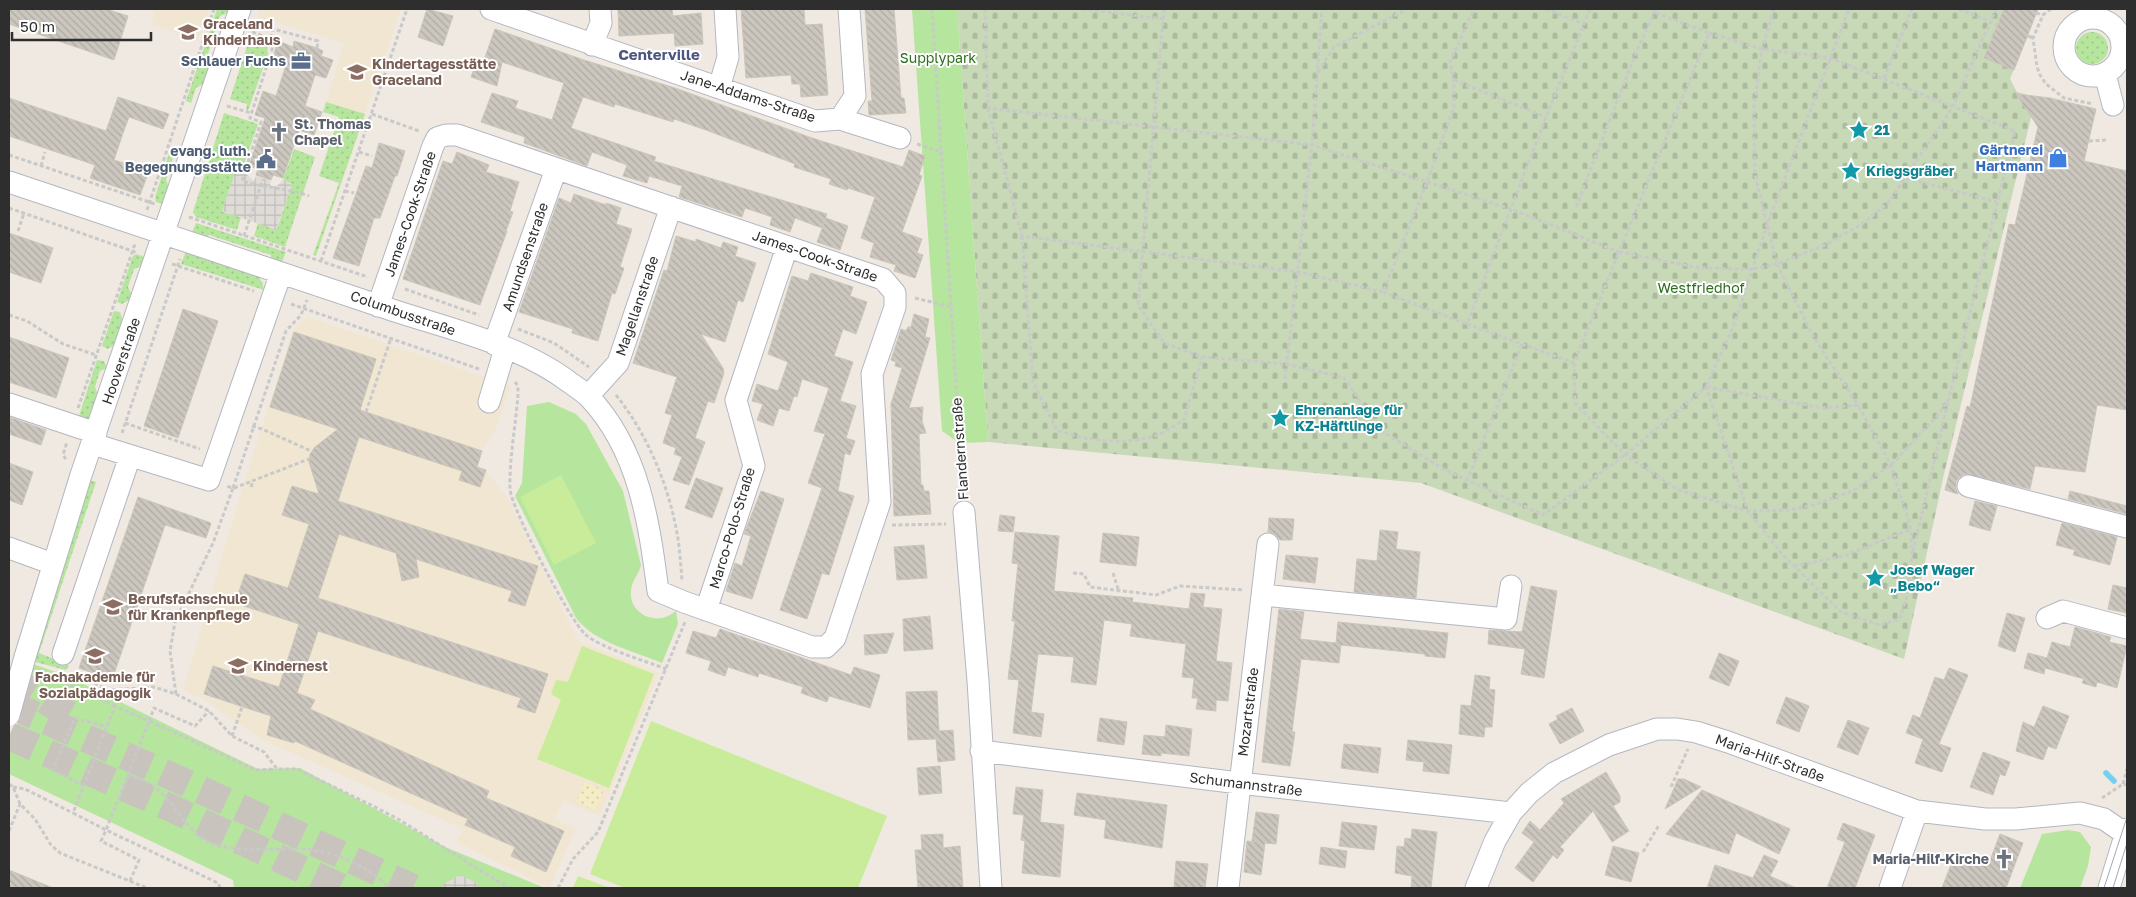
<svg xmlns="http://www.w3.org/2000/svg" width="2136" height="897" font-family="'Golos Text',sans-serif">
<defs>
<pattern id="grass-dots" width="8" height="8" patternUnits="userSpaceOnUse" patternTransform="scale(1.25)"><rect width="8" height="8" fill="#b6e59e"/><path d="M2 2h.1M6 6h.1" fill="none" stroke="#9dc588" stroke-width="1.8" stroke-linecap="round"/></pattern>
<pattern id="sand-dots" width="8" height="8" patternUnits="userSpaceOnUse" patternTransform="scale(1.25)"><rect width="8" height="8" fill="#f3ecc5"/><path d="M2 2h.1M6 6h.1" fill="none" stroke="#d1cbaa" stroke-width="1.8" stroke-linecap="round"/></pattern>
<pattern id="cemetery-stones" width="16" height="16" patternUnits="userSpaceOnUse" patternTransform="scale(1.25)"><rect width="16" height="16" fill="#c8d9b8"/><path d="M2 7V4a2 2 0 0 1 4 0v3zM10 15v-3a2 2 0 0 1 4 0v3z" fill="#acbb9e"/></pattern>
<pattern id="plaza-grid" width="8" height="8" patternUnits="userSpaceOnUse" patternTransform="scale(1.25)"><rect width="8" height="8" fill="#dfdcd8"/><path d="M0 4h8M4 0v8" fill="none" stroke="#c0bdba"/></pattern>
<pattern id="building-back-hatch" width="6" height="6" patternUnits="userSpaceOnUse" patternTransform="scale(1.25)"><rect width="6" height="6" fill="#cbc7bf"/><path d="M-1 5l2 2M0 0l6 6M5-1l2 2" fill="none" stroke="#afaba4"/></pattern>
</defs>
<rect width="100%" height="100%" fill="#efe9e1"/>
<path fill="#f0e6d1" d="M149,9h60l-11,31 -47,-16 5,-13z
M260,9h141l-36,105 -39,-12 18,-59 -86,-26z
M308,317l202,69 -14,42 -14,23 -4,16 8,3 21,27 71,144 81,32 -59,143 -37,-15 -9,18 22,10 -27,59 -92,-46 6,-13 -198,-88 -40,-26 -19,-15 -23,-10 60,-204 50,-155 5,-8z"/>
<path fill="url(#grass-dots)" d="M217,9h11l-1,4 -7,3 -12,38 3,6 -8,24 -7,4 -5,15 -5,-2z
M2076 48a16 16 0 1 1 32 0a16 16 0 1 1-32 0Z
M251,34l15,5 2,15 -20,57h-2l1,-7 -17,-5z
M326,102l39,12 -49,142 -3,-1 26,-72 -20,-7 20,-59 -16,-5z
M224,113l34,11 -15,43 -5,-1 -15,46 18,5 -4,13 -41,-13 -3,-5z
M171,147l4,4 -9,29 3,7 -7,17 -6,-2 -1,-5z
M294,149l21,8 -30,90 -31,-11 4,-13 19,6 15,-45 -9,-4z
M196,223l90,29 -5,12 -10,-3v-6l-62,-20 -5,4 -13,-4z
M186,251l72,25 4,6 2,8 -83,-26z
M136,254l9,3 -4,9 -7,3 -6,18 4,8 -1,4 -9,5 -5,-2 16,-46z
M114,311l6,1 3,9 -7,23 -8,5 -6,-3z
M97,360l7,1 3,7 -7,3 -5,16 3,8 -8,25 -12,-1z
M89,480l7,2 -57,171 30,12 -3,5 -31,-8z"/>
<path fill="url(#sand-dots)" d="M585,782l19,8 -9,20 -19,-8z"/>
<path fill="url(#cemetery-stones)" d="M957,9h1081l-28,70 7,13 19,5 -92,377 -40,185 -483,-176 -433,-41z"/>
<path fill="#b6e59e" d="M912,9h45l31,433 -29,1 -17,-12z
M549,402l27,12 10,10 37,67 18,74c-2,10 -10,16 -10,26 -2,17 14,30 31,27 5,-1 10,-4 14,-7l2,13 -16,39c-28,-12 -67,-20 -86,-45l-61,-122 7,-13 5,-77z
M33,664l34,12 191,93 42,-1 145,79 100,41h-311l-1,-8 -224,-106v-18z
M2068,830l12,2 11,15 -3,19 -8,22h-60l22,-54z"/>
<path fill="#c9ec9a" d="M561,475l35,68 -42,22 -34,-68z
M582,646l72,28 -45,114 -72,-29 24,-59 -10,-6 5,-14 12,2z
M651,721l236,95 -29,72h-233l-35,-14z
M578,876l32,12h-37z"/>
<path fill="url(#plaza-grid)" d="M237,166l9,2v6l8,7 2,-5 15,5 -1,5h7l6,-6 9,4 -16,46 -54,-19z
M460,875l19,9 -2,4h-34l-1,-3z"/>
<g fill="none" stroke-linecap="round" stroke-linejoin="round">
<path stroke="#75cff0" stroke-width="5.5" d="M2106,773l8,8"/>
</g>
<path fill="url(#building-back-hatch)" stroke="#cbc5ba" d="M9,9h97l22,7 -14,44 -105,-36z
M427,9l26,7 -10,30 -25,-9z
M618,9h54l1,7 28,-3 2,31 -28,2 -1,-13 -55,3z
M741,9h63l1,16 17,-1 6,71 -27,2 -1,-13h-8l-1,-9 -45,3z
M865,9h29l7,89h3l2,15 -37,2 -1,-14h4z
M2004,9h34l-24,61 -30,-12z
M495,29l89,31 94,29 134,49 91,29 6,-17 16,6 -6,19 3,1 -20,56 20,7 -5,14 6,2 -8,23 -21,-7 2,-6 -26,-8 4,-14 -13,-5 14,-41 -27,-9 -1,2 -18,-6 2,-5 -37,-12 1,-3 -89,-34 -32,-11 -1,3 -58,-18 -1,3 -31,-10 -12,31 85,29 -2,4 173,53 -5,14 -27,-10 -5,14 -20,-7 2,-8 -27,-9 -3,9 -63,-20 3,-11 -33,-10 -2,7 -24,-7 4,-11 -35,-13 -5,14 -63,-23 1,-6 -44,-15 11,-29 26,8 -3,7 37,12 12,-37 -62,-21 -5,24 -26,-9 7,-19 6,2z
M278,41l15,6 1,-6 23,7 6,3 -2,5 12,4 -7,18 -11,-3 -10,31 17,6 -8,23 -15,-5 -16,48 -10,-3 -2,5 -15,-5 2,-6 -9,-3 16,-48 -10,-3 8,-24 13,5 10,-31 -14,-5z
M2016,94l34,4 46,11 -12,52 43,10v239l-30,-5 -12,67 -50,-6 -5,23 -65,-15 -6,3 -3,5v7l2,5 -13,-4 22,-84 3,1 39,-183 6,1 23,-98z
M118,97l51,17 -6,15 -34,-12 -6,16 -9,27 35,11 -9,24 -50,-17 5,-13 -86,-29v-38l97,33z
M379,143l26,8 -8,25h-2l-15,42h-6l-15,48 -26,-8 33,-92 6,2z
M457,152l32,13 -3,7 33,10 -9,29 3,1 -7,19h1l-27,74 -77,-26 40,-118 9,3z
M574,194l32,11v-2l15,5 -5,16 16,5 -12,38 4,1 -9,26 -3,-1 -14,48 -26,-8 1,-4 -54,-17 40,-114 12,5z
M826,218l22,8 -8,24 -23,-8z
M9,233l44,15 -12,35 -32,-11z
M676,236l20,6v-3l25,9 2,-6 15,5 -3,9 21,7 -13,39 -5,-2 -13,42 -24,-8 22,34 1,5 -10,30 -6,-2 -13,37 10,4 -16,43 -16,-5 9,-23 -8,-3 2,-6 -13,-5 9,-28 -7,-2 12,-36 -44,-14 31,-93 3,1z
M811,273l42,14 -3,9 17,6 -11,32 -13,-5 -9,27 19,6 -13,39 16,5 -10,32 9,3 -5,14 -5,-2 -7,38 16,5 -25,79 -7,-2 -15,46 -27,-9 42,-122 -14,-5 17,-49 -11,-3 15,-43 -27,-9 -5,18 -3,-1 -5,15 -10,-3 -6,18 -16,-6 6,-16 -11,-3 5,-17 21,7 10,-29 -20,-8 24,-78 16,5z
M183,309l35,12 -40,117 -34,-12z
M914,314l15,5 -4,18 5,1 -21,70 14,-1 -1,14 4,12 -7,1 2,51h2l1,6h5l2,23 -37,2 -3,-112 11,-36 -7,-2 1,-4 -5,-2 10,-31 5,2 2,-4h3z
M294,332l82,27 -16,51 122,41 -5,16 9,3 -6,17 -21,-7 3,-9 -103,-34 -21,64 200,65 -13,40 -17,-5 4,-10 -96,-32 3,18 -17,4 -6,-28 -57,-19 -21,64 230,76 -13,39 -18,-6 4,-9 -203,-67 -21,62 18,7 -5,9 179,82 -3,7 78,33 -18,41 -35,-16 4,-9 -50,-22 3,-6 -173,-78 -1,2 -27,-8 4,-19 -67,-22 9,-28 66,21 20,-63 -64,-21 10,-29 43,14 21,-64 -27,-9 10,-29 27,8 -10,-32 1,-8 5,-7 23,-18 -68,-22z
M9,337l60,21 -13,40 -47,-16z
M9,417l37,13 -5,15 -32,-11z
M9,463l24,9 -11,33 -13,-5z
M696,478l27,10 -11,30 -27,-10z
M761,491l23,8 -32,100 -26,-8 9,-28 7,3 9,-30 -7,-2z
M2070,491l57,15v8l-59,-15z
M138,497l73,26 -5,15 -41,-13 -53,155 -33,-12z
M1975,501l22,5 -7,25 -21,-6z
M1000,515l15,2 -2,15 -15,-1z
M1269,518l25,1 -2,21h-12l-5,-6 -7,-2z
M2062,523l55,14 -7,28 -37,-10 2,-5 -19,-5z
M1380,530l18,2 -2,17 24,3 -4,46 -62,-6 3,-33 20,2z
M1015,532l44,4 -5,55 79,7 -1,4 57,7 2,-16 14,1 -2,13 19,2 -6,52 16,2 -4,38 -12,-1v11l-20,-2 2,-11h-6l2,-20 -12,-1 4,-33 -56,-8 2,-12 -28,-4 -8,65 -25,-3 3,-25 -36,-3 -7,58 13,2 -3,23 -28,-4 6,-53 -11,-1 7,-58h-3l6,-57 -6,-1z
M1103,533l36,4 -3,29 -36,-4z
M924,545l3,33 -30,2 -3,-33z
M1286,555l32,3 -3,25 -32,-4z
M2113,585l14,3v25l-19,-4z
M1531,586l26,5 -13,87 -23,-4 4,-25 -37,-5 1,-14 33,2z
M1279,609l25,3 -4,27 36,4 2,-21 110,11 -3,25 -20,-2v-2l-84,-9 -2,18 -38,-4 -9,73h3l-5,34 -28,-4z
M2007,613l18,5 -10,34 -17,-6z
M930,616l3,33 -29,2 -1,-32z
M2075,627l36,10 -2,5 18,4 -10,42 -20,-6 -1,5 -14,-4 2,-4 -39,-11 -1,6 -20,-6 4,-15 19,5 5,-16 18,5z
M720,629l131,46 3,-8 26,8 -10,33 -41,-12 -2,6 -26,-9 2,-6 -44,-14 -1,4 -30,-10 -3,9 -17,-6 3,-9 -25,-8 7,-22 23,7z
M894,633l-7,20 -22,2 -1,-20z
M1719,653l20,8 -10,25 -20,-8z
M1949,668l19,7 -29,69 12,4 -9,24 -27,-9 8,-24 -17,-6 7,-18 7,3 15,-41 9,3z
M1475,675l15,2 -1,12 6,1 -3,37h-7l-1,10 -25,-3 2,-29 10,1z
M937,691l2,40 14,-1 2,30 -17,2 -2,-23 -28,1 -2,-48z
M1786,697l23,9 -10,26 -23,-9z
M2043,706l26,10 -13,33 -8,-3 -5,14 -27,-9 7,-29 11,5z
M1572,708l12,23 -24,13 -11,-20 9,-5 -2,-3z
M1100,718l27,4 -3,23 -27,-4z
M1848,720l21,8 -11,27 -21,-8z
M1166,725l26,4 -3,27 -28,-3v3l-19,-2 2,-19 21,2z
M1408,740l44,5 -3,29 -26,-3 1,-9 -18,-2z
M1344,744l37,4 -3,25 -37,-5z
M1983,752l27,10 -5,14 -5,-2 -7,21 -23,-8z
M940,766l2,27 -23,2 -2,-27z
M1606,772l14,24v6l-7,4 16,25 -17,11 -19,-31 -33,36 4,3 -7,9 -4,-4 -20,27 -18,-14 19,-26 -12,-9 8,-12 10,9 24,-27 -3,-4z
M1678,779h6l17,8 -36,22z
M1016,787l27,3 -3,32 24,3 -4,52 -38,-4 3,-32 -4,-1 3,-25 -11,-1z
M1702,790l88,39 -11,25 -43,-21 -7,21 -63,-20z
M1077,793l90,12 -5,43 -58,-10 2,-18 -32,-5z
M1256,812l23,3 -3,29 -11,-1 -4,32 -17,-3 3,-31 9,1 -4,-1z
M1342,822l35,4 -3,24 -35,-4z
M1843,823l32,12 -20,53h-28l18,-46 -8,-3z
M1412,829l25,3 -6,56h-20l1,-12 -17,-3 2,-27 7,1 1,-9 6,1z
M943,834v14l17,-2 3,42h-45l-3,-38h7l-1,-15z
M2000,834l23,9 -17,45h-64l10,-26 10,4 5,-11 22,8z
M1613,846l26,7 -8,29 -26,-7z
M1321,847l26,4 -2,17 -26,-4z
M1764,855l14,6 -8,15 26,12h-89l8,-23 38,13z
M1176,861l32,3 -3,24h-31z
M9,870l44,18h-44z"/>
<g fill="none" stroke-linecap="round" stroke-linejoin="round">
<path stroke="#c8c4bd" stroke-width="28" stroke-dasharray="28 14" stroke-linecap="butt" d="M9,678l64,39
M9,704l173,77 231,107
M9,736l162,72 171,80"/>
<defs>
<path id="minor" d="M491,9l324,112 25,-2 15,-23 -6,-87
M2064 47a29 29 0 1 1 58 0a29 29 0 1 1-58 0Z
M592,45l9,-22 -1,-14
M2105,74l8,31
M719,88l9,-31 -3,-48
M840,119l60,19
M9,182c122,41 245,81 368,123 63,22 139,37 192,77 7,5 15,10 20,15 50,53 60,125 69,194l26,11 128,45h14l9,-9 45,-136 -8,-128 23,-67v-14l-12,-14 -426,-144h-11l-9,3 -4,8 -55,160
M494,344l62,-175
M588,396l30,-33 53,-156
M489,402l16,-53
M9,404l87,29
M93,444l116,36 72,-207
M1968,486l159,41
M964,512l14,169 13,207
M9,548l44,16
M1262,595l244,24 5,-33
M706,610l48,-144 -18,-66 51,-153
M2047,618l16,-7 64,17
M63,654l67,-198
M25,657l56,-182 159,-466
M981,751l258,32 272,30
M1228,888l40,-344
M1476,888l19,-47 16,-28 18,-20 25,-20 55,-28 48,-16h20l19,3 32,10 189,69 68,8h31l64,-6 24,6 23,16
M1890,888l27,-77
M2109,888l18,-59"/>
</defs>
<use href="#minor" stroke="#b4b7c1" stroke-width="23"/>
<path stroke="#c9c9c9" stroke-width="3" stroke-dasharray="4 2.5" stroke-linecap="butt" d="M932,9l31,485
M985,9l3,99 324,37 199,64 108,43 90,-219 -55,-21
M1082,9l81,10
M1164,9l-26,296 26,38 38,14 85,7 57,14 36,52 65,40 98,45 82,-60 81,-68 42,124 36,45 57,56 39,13 20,-6 6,-20 6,-42 -1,-28 -20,-64 -33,-60
M1546,9l38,15
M1590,9l-44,108 -79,207 107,39 45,-111 81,16 53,1 24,-5 48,-19 37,-21 26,-21 64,-95 44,-99
M1774,9l-12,40 -8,59 1,67 22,89 36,72 45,69 -35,3 -117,-21 28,-62 33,-100 82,-216
M1959,9l39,16
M2051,9l-8,6 -10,23 4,29 3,8 6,9 18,14 29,6
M2036,13l7,2
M252,32l23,8 -25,78 11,4 -19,59c22,7 45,7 67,15
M2028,36l5,2
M271,38l2,-9 45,12 -1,7
M1318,72l16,-25 73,-38
M1884,78l28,-69
M1454,80l92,37
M227,106l24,7
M988,108l34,128 277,36 84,20 44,-110 27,-75v-27l-4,-18 24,-53
M372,114l47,17
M2089,141l17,-1
M917,144l25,8
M359,152l13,4
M9,155l146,49
M41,166l4,-14
M1906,178l91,24
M345,191l9,2
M1576,207l61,-157 19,-41
M9,208l129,45
M147,210l67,-201
M189,217l179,60
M18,231l6,-18
M244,236l19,-57
M1022,236l11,146 24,48c31,11 68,16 100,5 9,-3 18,-10 27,-15l18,-63
M321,261l86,-252
M172,264l82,27
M405,289l74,26
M1383,292l84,32
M915,298l37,9
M291,304l188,65
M9,315l18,6 36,23 33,11
M518,329l36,14 35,24
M1574,363l1,40 50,52 54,35 69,21 42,-1 24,-5 38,-14 39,-26 47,-50 11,-17 66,-267 -185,-73 -68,-9 -53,-16
M1285,379l27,-234 10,-136
M515,382l3,4v8c-2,30 -9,65 -8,95 1,19 60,132 75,145 15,14 61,27 81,35
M616,395c32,40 54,93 62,144 2,14 3,28 4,42
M78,408l57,-164
M366,412l25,-74
M125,423l75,26
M252,426l10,3 49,22
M122,433l58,-174
M66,459l-3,-4 4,-13
M1467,481l55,-137
M251,487l2,-6
M233,488l53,-157 15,-16 6,-15
M234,488l75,-29
M892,525l54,-1
M1913,552l35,-150
M1794,566l50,-10 67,-27
M1073,573l11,1 6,13 66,8 24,-9 64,4
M1113,573l6,19
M41,671l74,35
M65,681l13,-6 30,15 46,-3 22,7 33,17 23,25 32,16 13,17h20l72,35 29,15 111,69
M176,694l-6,-43 5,-29 38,-79 20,-55 -7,-2
M232,736l10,-29
M127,776c5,1 10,2 15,4 33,13 41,57 77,66 20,4 41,4 62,3 7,0 15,-1 22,0 30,3 66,16 86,39
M9,784l4,3 7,17 15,15 16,26 9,8 87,35
M2123,784l4,-15
M84,786l-31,-16 22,-52 32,9
M13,787l12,2 48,24
M1671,787l17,-38
M2102,798l21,-14 4,1
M9,831l11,-27
M1643,852l16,-27
M130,881l9,-21 -38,-19 5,-11 -33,-17 42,-107 34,15 5,-13 41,18 14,-15
M220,888l-2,-5 -112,-53 43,-109 107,49 20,-1
M558,888l15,-29 25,-27 87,-210"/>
<use href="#minor" stroke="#fff" stroke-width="21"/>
<path stroke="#a3a6b8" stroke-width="1" d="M2104,888l23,-71
M2113,888l14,-45"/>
<defs>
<path id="minor-bridge" d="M9,715l16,-58"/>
</defs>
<use href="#minor-bridge" stroke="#b4b7c1" stroke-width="23" stroke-linecap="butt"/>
<use href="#minor-bridge" stroke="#fff" stroke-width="21"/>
</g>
<defs>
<symbol id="school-bare" viewBox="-9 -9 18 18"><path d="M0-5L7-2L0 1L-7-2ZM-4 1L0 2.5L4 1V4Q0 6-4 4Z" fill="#8d6e63" stroke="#fff" stroke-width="2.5" paint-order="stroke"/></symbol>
<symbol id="office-bare" viewBox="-9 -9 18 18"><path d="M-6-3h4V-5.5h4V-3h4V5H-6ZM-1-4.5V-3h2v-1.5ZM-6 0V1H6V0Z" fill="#5c6f8a" stroke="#fff" stroke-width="2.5" paint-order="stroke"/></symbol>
<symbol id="sight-bare" viewBox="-9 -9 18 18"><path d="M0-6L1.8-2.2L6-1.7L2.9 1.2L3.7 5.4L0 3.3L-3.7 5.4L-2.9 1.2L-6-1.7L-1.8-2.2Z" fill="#0f9aa8" stroke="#fff" stroke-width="2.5" paint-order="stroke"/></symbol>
<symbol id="church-bare" viewBox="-9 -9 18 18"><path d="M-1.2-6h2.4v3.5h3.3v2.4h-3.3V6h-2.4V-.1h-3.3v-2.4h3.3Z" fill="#6b7280" stroke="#fff" stroke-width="2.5" paint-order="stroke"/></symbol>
<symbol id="shop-bare" viewBox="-9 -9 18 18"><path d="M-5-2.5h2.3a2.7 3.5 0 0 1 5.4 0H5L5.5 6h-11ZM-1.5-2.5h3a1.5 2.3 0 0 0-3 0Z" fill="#3f7fe0" stroke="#fff" stroke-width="2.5" paint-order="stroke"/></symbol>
<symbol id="civic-bare" viewBox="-9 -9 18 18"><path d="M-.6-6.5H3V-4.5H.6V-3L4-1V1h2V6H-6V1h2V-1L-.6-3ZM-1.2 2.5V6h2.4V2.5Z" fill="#5c6f8a" stroke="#fff" stroke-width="2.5" paint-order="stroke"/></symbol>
<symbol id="university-bare" viewBox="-9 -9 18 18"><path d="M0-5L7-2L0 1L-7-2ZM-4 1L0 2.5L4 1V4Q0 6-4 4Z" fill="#8d6e63" stroke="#fff" stroke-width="2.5" paint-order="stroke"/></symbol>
</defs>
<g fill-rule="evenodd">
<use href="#school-bare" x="174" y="18" width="28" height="28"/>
<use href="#office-bare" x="287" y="47" width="28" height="28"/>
<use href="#school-bare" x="343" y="58" width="28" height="28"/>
<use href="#sight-bare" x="1845" y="116" width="28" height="28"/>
<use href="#church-bare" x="265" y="118" width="28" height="28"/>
<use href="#shop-bare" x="2044" y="144" width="28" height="28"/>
<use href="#civic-bare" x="252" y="145" width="28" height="28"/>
<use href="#sight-bare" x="1837" y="157" width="28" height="28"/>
<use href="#sight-bare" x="1266" y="404" width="28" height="28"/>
<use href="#sight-bare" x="1861" y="564" width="28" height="28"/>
<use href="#university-bare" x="99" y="593" width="28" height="28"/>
<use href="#school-bare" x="81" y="642" width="28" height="28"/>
<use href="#school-bare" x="224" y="652" width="28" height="28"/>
<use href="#church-bare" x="1990" y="845" width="28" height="28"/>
</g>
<g text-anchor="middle" stroke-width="4" stroke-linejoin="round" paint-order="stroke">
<g font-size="14" font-weight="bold" fill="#785e54" stroke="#fff" text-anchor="start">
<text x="203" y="29">Graceland<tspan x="203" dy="16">Kinderhaus</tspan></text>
<text x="372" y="69">Kindertagesstätte<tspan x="372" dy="16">Graceland</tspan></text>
<text x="128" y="604">Berufsfachschule<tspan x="128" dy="16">für Krankenpflege</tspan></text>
<text x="253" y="671">Kindernest</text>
<text x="95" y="682" text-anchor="middle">Fachakademie für<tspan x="95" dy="16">Sozialpädagogik</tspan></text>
</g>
<g font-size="14" fill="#2c6e1b" stroke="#fff">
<text x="938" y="63">Supplypark</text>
<text x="1701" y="293">Westfriedhof</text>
</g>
<g font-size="14" font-weight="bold" fill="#4e5e75" stroke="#fff" text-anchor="end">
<text x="286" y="66">Schlauer Fuchs</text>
<text x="251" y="156">evang. luth.<tspan x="251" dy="16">Begegnungsstätte</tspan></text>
</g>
<g font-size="14" fill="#2e2e2e" stroke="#fff">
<text transform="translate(748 96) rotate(18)" y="5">Jane-Addams-Straße</text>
<text transform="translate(410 214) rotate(-71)" y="5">James-Cook-Straße</text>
<text transform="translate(815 256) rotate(19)" y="5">James-Cook-Straße</text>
<text transform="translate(525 257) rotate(-71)" y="5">Amundsenstraße</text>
<text transform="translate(637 306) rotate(-71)" y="5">Magellanstraße</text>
<text transform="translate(403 313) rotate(19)" y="5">Columbusstraße</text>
<text transform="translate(121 361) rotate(-71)" y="5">Hooverstraße</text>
<text transform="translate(960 449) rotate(-94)" y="5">Flandernstraße</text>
<text transform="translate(732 528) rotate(-73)" y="5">Marco-Polo-Straße</text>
<text transform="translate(1248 712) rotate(-83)" y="5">Mozartstraße</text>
<text transform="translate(1770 758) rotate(20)" y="5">Maria-Hilf-Straße</text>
<text transform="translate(1246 784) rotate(7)" y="5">Schumannstraße</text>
</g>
<g font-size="14" font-weight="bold" fill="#5b616d" stroke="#fff" text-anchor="start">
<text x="294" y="129">St. Thomas<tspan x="294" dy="16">Chapel</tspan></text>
<text x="1989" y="864" text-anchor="end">Maria-Hilf-Kirche</text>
</g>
<g font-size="14" font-weight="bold" fill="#0d838f" stroke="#fff" text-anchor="start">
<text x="1874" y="135">21</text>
<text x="1866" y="176">Kriegsgräber</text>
<text x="1295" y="415">Ehrenanlage für<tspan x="1295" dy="16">KZ-Häftlinge</tspan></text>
<text x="1890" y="575">Josef Wager<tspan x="1890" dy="16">„Bebo“</tspan></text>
</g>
<g font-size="14" font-weight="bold" fill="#366cbe" stroke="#fff" text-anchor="end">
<text x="2043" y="155">Gärtnerei<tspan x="2043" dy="16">Hartmann</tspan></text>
</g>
<g font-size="15" font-weight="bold" fill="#4d5680" stroke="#fff">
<text x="659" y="60">Centerville</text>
</g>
</g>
<rect width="2136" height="897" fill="none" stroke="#2e2e2e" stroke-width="20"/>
<path d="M12 32v8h139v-8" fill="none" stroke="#2e2e2e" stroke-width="2.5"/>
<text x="20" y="32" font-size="15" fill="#2e2e2e" stroke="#ffffff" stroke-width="4" paint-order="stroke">50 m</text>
</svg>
